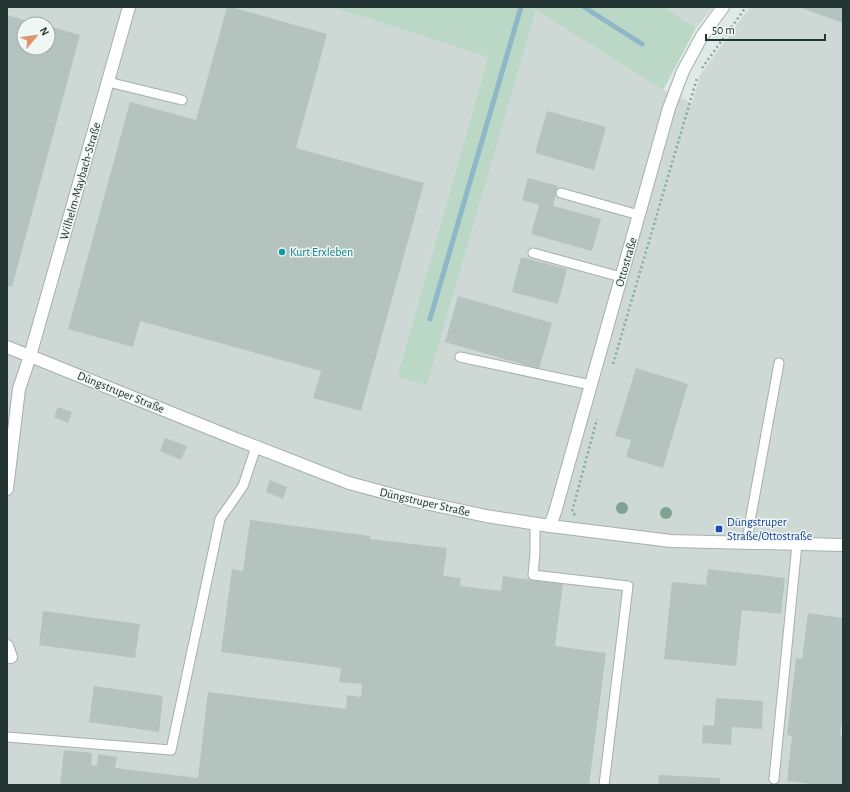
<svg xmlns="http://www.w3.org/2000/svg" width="850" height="792" font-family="'Alegreya Sans',sans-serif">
<rect width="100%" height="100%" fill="#e0e9e6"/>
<path fill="#ced8d5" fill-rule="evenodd" d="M7,7h325l156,50 -91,319 30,9 109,-375 127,80 29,13 8,-28 50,-68h93v778h-836zM24,24h24v24h-24z
M663,7h50l-17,21z"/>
<path fill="#bbd7c6" d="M332,7h331l33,21 -33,62 -127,-80 -109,375 -30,-8 91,-320z"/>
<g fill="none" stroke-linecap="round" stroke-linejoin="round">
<path stroke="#8eb7c7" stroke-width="5" d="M584,7l58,37
M430,319l91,-312"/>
</g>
<path fill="#b5c3bf" d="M227,7h4l96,27 -31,114 128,35 -63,228 -48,-13 8,-27 -181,-50 -7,26 -65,-18 62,-227 66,18z
M799,7h44v16z
M7,15l31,9h-14v24h24v-22l32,9 -68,252 -5,-1z
M547,111l59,16 -12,43 -59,-17z
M528,178l30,8 -5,20 48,13 -9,32 -61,-17 8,-29 -17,-5z
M521,257l46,12 -9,35 -46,-12z
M458,296l94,27 -13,46 -94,-27z
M636,368l52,16 -25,84 -37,-11 5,-17 -16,-4z
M58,407l14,5 -4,11 -14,-6z
M165,438l22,8 -6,14 -21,-9z
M270,480l17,7 -4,12 -17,-7z
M250,520l120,16v3l77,9 -4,28 18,2 -1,8 41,5 2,-15 60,8 -8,62 51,7 -17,132h-529l4,-35 28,3 -1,12 6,1 1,-12 19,3 -2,11 83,10 10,-86 138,17 1,-14 14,2 1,-13 -23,-2 2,-14 -120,-16 11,-83 11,2z
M708,569l77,9 -4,36 -39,-4 -6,56 -72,-7 8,-77 34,3z
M43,611l97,13 -5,34 -96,-13z
M808,613l35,5v96l-3,21 3,1v49l-9,-1v1h-14l-33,-4 5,-45 -5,-1 9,-77 6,1z
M94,686l69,10 -4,36 -70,-10z
M716,698l47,3 -1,28 -30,-2 -1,18 -29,-2 1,-18 11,1z
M659,775l61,3v7h-62z"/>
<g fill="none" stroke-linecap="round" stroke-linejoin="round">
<defs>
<path id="service" d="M108,82l74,18
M561,193l78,22
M533,253l88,24
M460,357l131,28
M535,524v29l-2,22 95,11 -24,199
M747,542l4,-26 28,-153
M7,737l164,13 49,-231 23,-33 13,-39
M774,779l23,-235"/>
<path id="minor" d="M7,347l23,9 206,83 113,44 67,18 70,15 64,10 121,15 172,4
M7,489l12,-100 11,-33 99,-349
M550,526l5,-14 114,-404 14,-37 19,-35 21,-29
M7,646l4,11"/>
</defs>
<use href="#service" stroke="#a4b0ad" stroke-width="11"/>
<use href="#minor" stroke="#a4b0ad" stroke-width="14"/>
<path stroke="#84a8a1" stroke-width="2.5" stroke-dasharray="2 3" stroke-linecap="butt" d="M702,68l44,-61
M613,364l84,-286
M575,515l-3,-3 25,-93"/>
<use href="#service" stroke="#fff" stroke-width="9"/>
<use href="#minor" stroke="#fff" stroke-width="12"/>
</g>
<g fill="#80a292">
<circle cx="622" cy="508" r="6"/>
<circle cx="666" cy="513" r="6"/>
</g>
<circle fill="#0f9aa8" stroke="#eff6f3" stroke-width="1.5" cx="282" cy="252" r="4"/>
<rect fill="#1a4fb4" stroke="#eff6f3" stroke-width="1.5" x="715" y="525" width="8" height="8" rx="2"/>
<g text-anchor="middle" stroke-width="3" stroke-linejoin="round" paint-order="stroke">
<g font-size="12" fill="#233634" stroke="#eff6f3">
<text transform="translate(80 181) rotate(-74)" y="4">Wilhelm-Maybach-Straße</text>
<text transform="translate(626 262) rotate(-74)" y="4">Ottostraße</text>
<text transform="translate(121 392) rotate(22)" y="4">Düngstruper Straße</text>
<text transform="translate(425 502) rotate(13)" y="4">Düngstruper Straße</text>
</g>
<g font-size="12" fill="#0d838f" stroke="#eff6f3" text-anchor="start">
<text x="290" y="256">Kurt Erxleben</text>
</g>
<g font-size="12" fill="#164399" stroke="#eff6f3" text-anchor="start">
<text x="727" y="526">Düngstruper<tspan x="727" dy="14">Straße/Ottostraße</tspan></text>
</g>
</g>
<rect width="850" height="792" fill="none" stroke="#233634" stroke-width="16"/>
<g transform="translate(36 36) rotate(61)"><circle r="19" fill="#eff6f3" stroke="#9da9a7"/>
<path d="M0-3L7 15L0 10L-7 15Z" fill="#df9467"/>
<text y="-6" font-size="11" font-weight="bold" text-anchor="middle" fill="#233634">N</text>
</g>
<path d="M706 34v6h119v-6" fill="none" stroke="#233634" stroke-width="2"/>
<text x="712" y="34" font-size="12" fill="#233634" stroke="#eff6f3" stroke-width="3" paint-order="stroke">50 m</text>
</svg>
